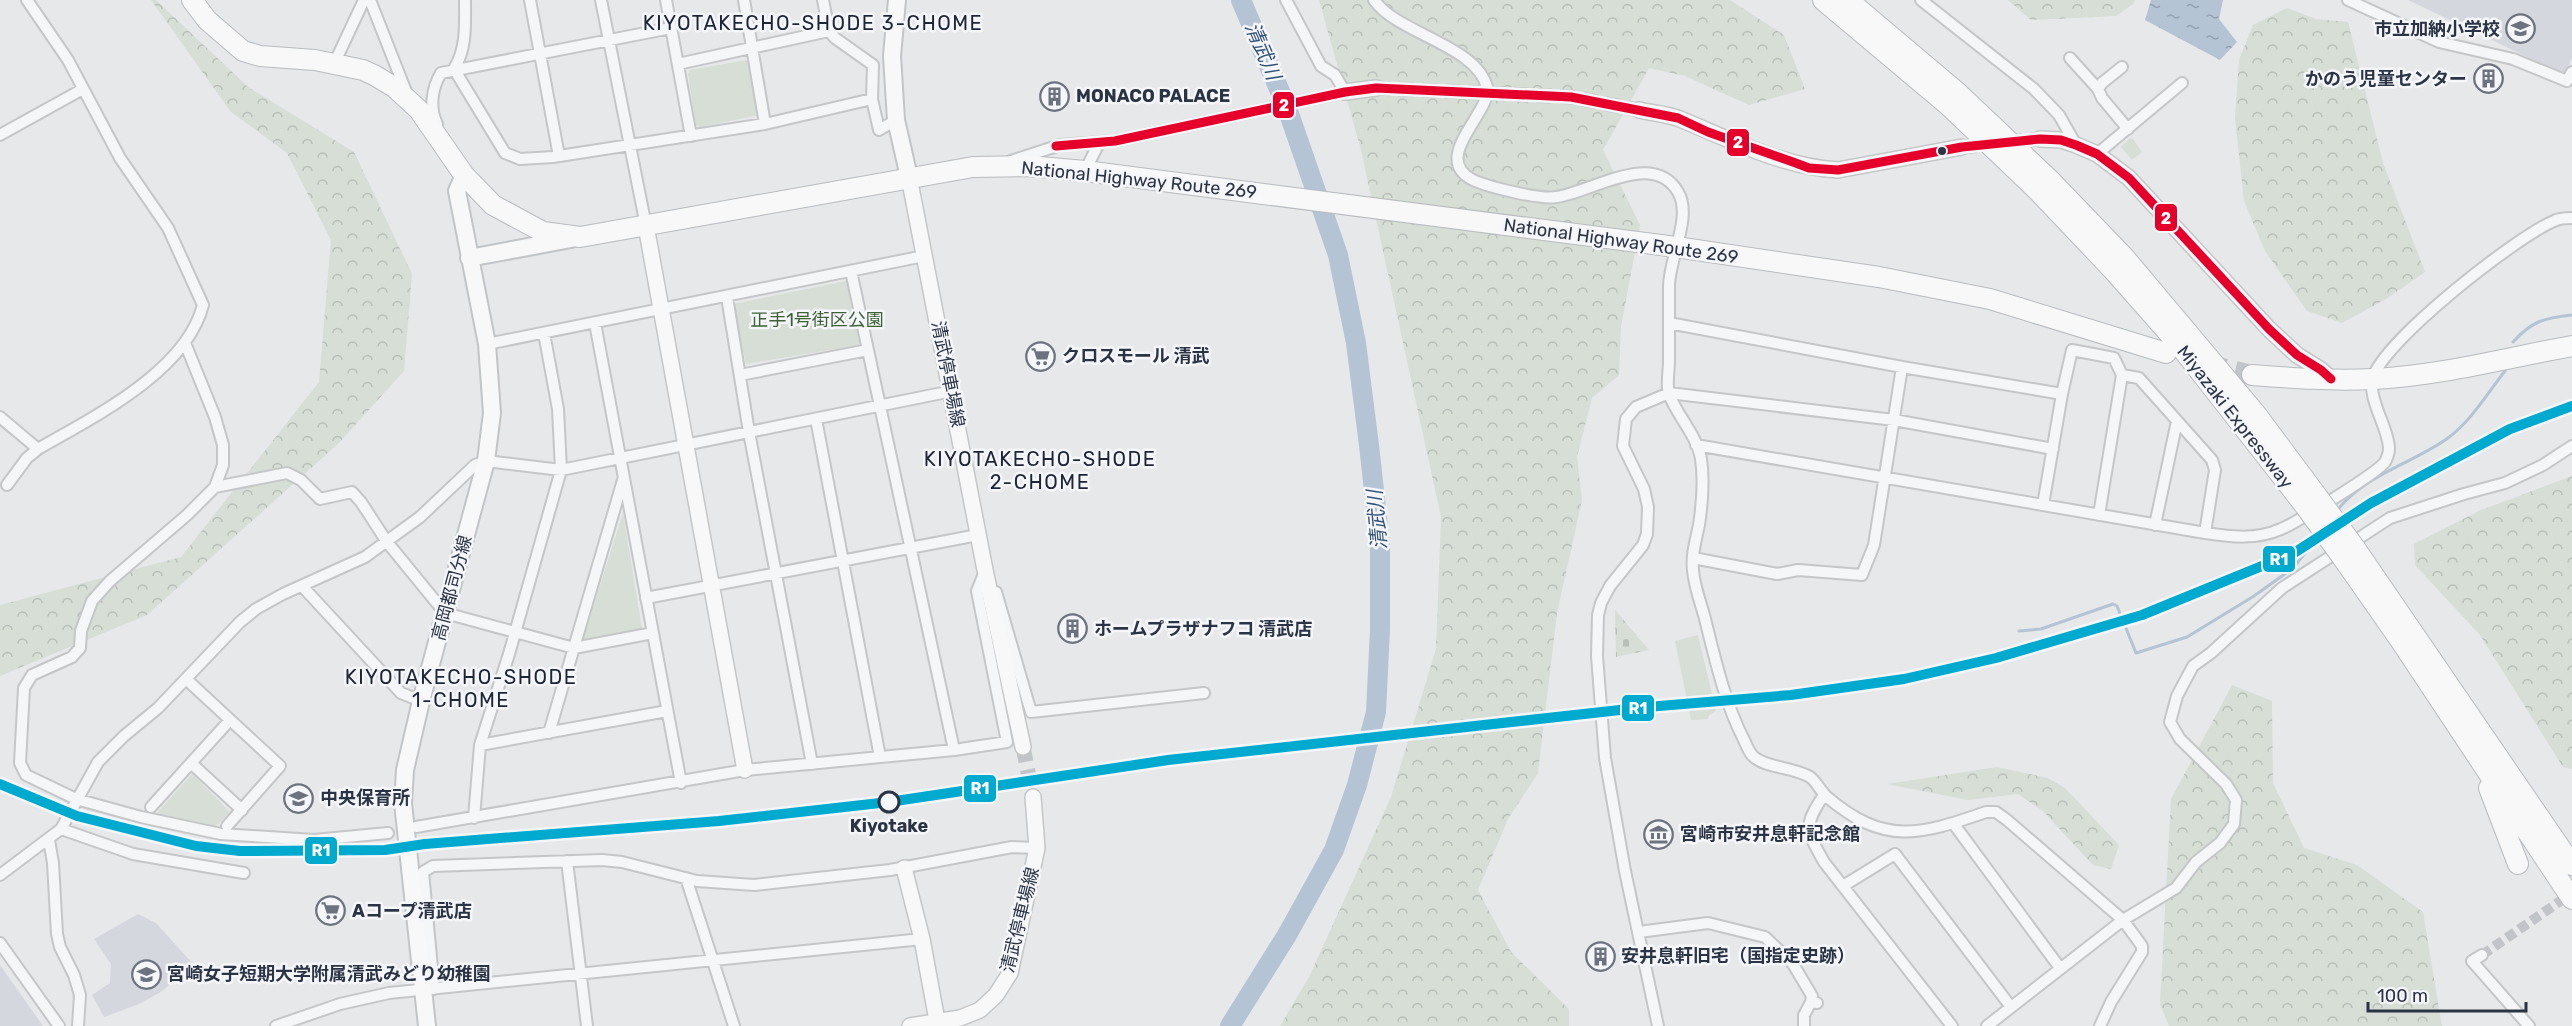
<svg xmlns="http://www.w3.org/2000/svg" width="2572" height="1026" font-family="Rubik,'Noto Sans JP',sans-serif">
<defs>
<pattern id="forest-crowns" width="20" height="18" patternUnits="userSpaceOnUse" patternTransform="scale(1.5)"><rect width="20" height="18" fill="#d6ded6"/><path d="M2 6a3 3 0 1 1 6 0M12 15a3 3 0 1 1 6 0" fill="none" stroke="#b8bfb9"/></pattern>
<pattern id="cemetery-stones" width="16" height="16" patternUnits="userSpaceOnUse" patternTransform="scale(1.5)"><rect width="16" height="16" fill="#d6ded6"/><path d="M2 7V4a2 2 0 0 1 4 0v3zM10 15v-3a2 2 0 0 1 4 0v3z" fill="#b8bfb9"/></pattern>
<pattern id="water-ripples" width="26" height="14" patternUnits="userSpaceOnUse" patternTransform="scale(1.5)"><rect width="26" height="14" fill="#b4c4d5"/><path d="M2 4q2-2 4 0t4 0M15 11q2-2 4 0t4 0" fill="none" stroke="#93a0af"/></pattern>
</defs>
<rect width="100%" height="100%" fill="#e6e8ea"/>
<path fill="#d4d7dd" d="M2408,0h164v58l-6,13 -5,2z
M138,914l18,9 37,41 -32,28 -22,12 -35,13 -12,-22 18,-12 1,-19 -17,-25z
M0,965l43,61h-43z"/>
<path fill="#d6ded6" d="M746,60l3,2 10,53 -59,12 -4,-2 -8,-51 2,-4z
M2130,138l3,1 9,13 -10,8 -11,-13z
M846,281l14,64 -114,19 -13,-60z
M623,513l19,116 -59,10z
M1698,635l18,76 -7,4 -1,4 -17,1 -16,-79z
M192,774l38,38 -14,14 -60,-12z"/>
<path fill="url(#forest-crowns)" d="M151,0h5l92,87 106,65 58,122 -8,97 -65,72 -192,172 -147,61v-71l181,-48 138,-175 12,-142 -44,-87 -56,-41z
M1319,0h411l54,35 21,54 -56,16 -64,-29 -36,-8 -46,82 37,75 -19,102 -2,48 -27,23 -15,59 5,43 -25,113 -19,160 -30,46 -30,71 33,62 58,57v17h-289l29,-49 82,-180 45,-148 5,-132 -80,-367z
M2008,0h127l-2,4 -17,12 -85,4z
M2287,8l29,11 32,3 35,141 42,109 -39,27 -44,24 -35,-12 -42,-60 -21,-50 -9,-83 4,-58 14,-35z
M2572,476v293l-9,-2 -83,-132 -65,-70 -1,-21 65,-33z
M2232,685l40,16 1,82 31,65 53,17 66,47 19,114h-273l-9,-22 11,-205z
M1997,767l51,11 17,10 54,57 -8,24 -18,-4 -50,-54 -25,-17 -50,6 -81,-16z"/>
<path fill="url(#cemetery-stones)" d="M1615,610l34,40 -33,7z"/>
<path fill="url(#water-ripples)" d="M2151,0h72l-4,19 18,23 -17,18 -75,-40z"/>
<g fill="none" stroke-linecap="round" stroke-linejoin="round">
<path stroke="#b4c4d5" stroke-width="3" d="M2513,342c19,-21 31,-24 59,-27
M2336,512c27,-37 76,-48 112,-74 23,-17 39,-44 57,-67
M2019,631l22,-2 72,-25 4,2 19,47 51,-16 67,-41 39,-28 25,-31"/>
<path stroke="#b4c4d5" stroke-width="20" d="M1230,1026l57,-91 47,-85 23,-65 19,-73 4,-83v-84l-11,-100 -13,-102 -18,-88 -51,-147 -46,-108"/>
<path stroke="#c1c4c9" stroke-width="10" stroke-dasharray="10 5" stroke-linecap="butt" d="M2482,955l90,-62"/>
<path stroke="#c1c4c9" stroke-width="15" stroke-dasharray="15 8" stroke-linecap="butt" d="M1376,88l195,9 68,13
M1962,147l78,-8
M1023,747l10,50"/>
<path stroke="#c1c4c9" stroke-width="20" stroke-dasharray="20 10" stroke-linecap="butt" d="M2206,364l46,11"/>
<defs>
<path id="street" d="M370,0l37,94
M530,0l29,156
M601,0l45,226
M666,0l25,136
M744,0l21,124
M823,0l6,31 6,7 38,27 -1,34
M1374,0c24,34 102,45 113,87 6,24 -58,71 -14,93 15,7 68,20 83,17 34,-4 97,-48 122,-5 15,25 -10,68 -9,96 0,24 0,49 0,73 0,10 -3,24 0,33 8,22 28,41 32,65 3,20 1,46 -2,66 -3,15 -8,30 -6,45 1,15 7,31 11,45 11,43 20,86 40,125 3,6 5,13 10,17 12,11 40,10 56,20 7,5 10,14 17,20 58,49 93,38 159,15h10l11,8 116,100 19,26v6l-31,50 -11,24
M1921,0l113,89 25,26 17,30
M2348,0l91,42 74,17 54,22 5,-9
M2070,58l28,31
M334,64l30,-64
M678,64l151,-33
M2122,67l-20,16 -4,6 4,9 26,31
M454,69l51,84 15,6 33,-2 212,-33 107,-25 7,31 17,-10
M454,69c13,-21 11,-45 11,-69
M437,124c-8,-16 -5,-36 4,-51l230,-45
M0,135l83,-46
M2097,154l85,-71
M1011,161l49,-16 55,-4 230,-49 -10,-17 -14,-9 -35,-66
M1085,171l14,-28
M851,271l103,479
M727,297l22,135 63,332
M595,323l86,460
M1669,323l233,44 160,27
M185,343l30,74 8,28v20l-8,22 -28,28 -77,66 -18,20 -11,30 -1,17 -8,9 -40,18 -8,13 -4,75 6,12 50,24 65,18 80,17 93,6 74,-7
M487,344l437,-88
M740,375l128,-25
M0,417l38,32
M816,419l64,338
M1696,445l509,88c27,4 51,7 76,-4 15,-6 96,-56 104,-67 2,-3 4,-10 4,-13 0,-21 -22,-50 -16,-71 10,-37 143,-141 181,-157 5,-3 12,-3 18,-3
M7,485l20,-27 11,-9c55,-32 148,-77 165,-144l-35,-77 -48,-70 -52,-98 -41,-60
M215,487l72,-14 14,7 19,19 32,-7 9,10 26,40 58,71 129,35 79,-15
M2043,505l19,-111 10,-44 42,8 8,17 17,3 73,82 3,10 -10,63
M2099,515l23,-140
M2155,525l22,-104
M1693,558l84,16 21,-4 64,5 12,-30 28,-178
M302,586l99,107 20,8
M996,592l35,120 173,-19
M646,598l332,-63
M186,679l94,87 -53,60
M549,733l74,-253
M480,745l187,-34
M191,763l51,47
M1824,795c-21,31 -18,35 0,67l128,164
M151,807l79,-87
M474,818l6,-73 29,-91 52,-184 -3,-61 -14,-76
M1953,823l107,145
M416,827l329,-57 209,-20 53,-8 -30,-151 8,-20
M61,829l72,25 111,19
M49,840l4,23 4,71 3,13 14,28 6,20 -2,31
M567,861l20,165
M0,875l61,-46 37,-67 26,-26 34,-28 82,-86 16,-13 27,-15 82,-37 55,-40 55,-52 11,-4 75,9 391,-79
M686,878l48,148
M1843,886l52,-32 116,153
M1639,932l69,-9 57,14 28,27 19,32 -1,6
M0,943l59,83
M2482,955l-10,6 57,65
M434,989l-11,-117 10,-6 169,-6 20,2 75,19 57,4 136,-15 122,-23 25,1
M276,1026l64,-22 49,-11 533,-54
M1658,1026l-33,-155 -20,-113 -8,-102 1,-41 3,-12 9,-17 33,-41 4,-11 1,-27 -4,-18 -21,-43 3,-27 10,-12 33,-14 225,27 159,29
M1804,1026v-11l7,-13 6,1
M1987,1026l136,-106 53,-32 20,-26 24,-19 14,-19 2,-24 -10,-16 -46,-45 -10,-17 7,-26 16,-30 18,-13 71,-65 108,-70 74,-24 41,-11 38,-18 29,-19"/>
<path id="secondary" d="M1345,92l31,-4
M1639,110c13,3 28,4 41,9 51,21 103,48 158,51l124,-23
M2040,139l21,1 15,5 21,9 32,24 140,151 28,26 24,15 10,9
M909,177l76,393 38,177
M646,226l99,544
M904,868l18,71 16,87
M910,1026l50,-8 20,-8 16,-15 14,-22 27,-125 -4,-51"/>
<path id="primary" d="M897,0l-5,56 4,64 13,57
M469,258l102,-19
M427,1026l-24,-223 2,-33 16,-69 65,-240 6,-48 -5,-69 -30,-153 7,-16"/>
<path id="highway" d="M192,0l15,20 36,31 17,5 55,4 48,10 11,5 20,12 25,23 45,65 29,30 50,27 37,5 393,-70 55,-1 57,5 591,76 203,30 111,22 176,54
M1823,0l125,105 89,85 75,79 68,77 125,160
M1848,0l110,93 91,86 76,79 131,156 61,82
M2252,375c40,3 80,6 120,4 67,-3 134,-21 200,-33
M2355,548l217,317
M2342,557l58,83 172,259
M2489,788l29,76"/>
</defs>
<use href="#street" stroke="#c4c6c8" stroke-width="14"/>
<use href="#secondary" stroke="#c4c6c8" stroke-width="18"/>
<use href="#primary" stroke="#c2c5c8" stroke-width="20"/>
<use href="#highway" stroke="#b8bbbf" stroke-width="22"/>
<use href="#street" stroke="#f5f6f7" stroke-width="10"/>
<use href="#secondary" stroke="#f8f8f8" stroke-width="15"/>
<use href="#primary" stroke="#f8f8f8" stroke-width="16"/>
<use href="#highway" stroke="#f8f8f8" stroke-width="20"/>
<defs>
<path id="highway-bridge" d="M2317,496l38,52
M2305,506l37,51"/>
</defs>
<use href="#highway-bridge" stroke="#b8bbbf" stroke-width="22" stroke-linecap="butt"/>
<use href="#highway-bridge" stroke="#f8f8f8" stroke-width="20"/>
<defs>
<path id="bus-1" d="M1056,146l59,-5 230,-49 31,-4 195,9 107,21 30,14 85,30 16,6 29,2 124,-23 78,-8 21,1 15,5 21,9 32,24 140,151 28,26 24,15 10,9"/>
</defs>
<use href="#bus-1" stroke="#f4f6f9" stroke-width="14"/>
<use href="#bus-1" stroke="#e4002b" stroke-width="9"/>
<defs>
<path id="rail-1" d="M0,784l77,32 119,30 44,5 145,-1 40,-6 294,-23 170,-19 279,-42 479,-53 144,-12 113,-16 92,-21 146,-43 152,-62 77,-50 139,-74 62,-23"/>
</defs>
<use href="#rail-1" stroke="#f4f6f9" stroke-width="15"/>
<use href="#rail-1" stroke="#00a9ce" stroke-width="10"/>
</g>
<defs>
<symbol id="school-ring" viewBox="-11 -11 22 22"><circle r="9.5" fill="#f4f6f9" stroke="#6c737f" stroke-width="1.5"/><path d="M0-5L7-2L0 1L-7-2ZM-4 1L0 2.5L4 1V4Q0 6-4 4Z" fill="#6c737f"/></symbol>
<symbol id="building-ring" viewBox="-11 -11 22 22"><circle r="9.5" fill="#f4f6f9" stroke="#6c737f" stroke-width="1.5"/><path d="M-4-6H4V6H1V3H-1V6H-4ZM-2.5-4.3h1.7v1.8h-1.7ZM.8-4.3h1.7v1.8H.8ZM-2.5-1h1.7V.8h-1.7ZM.8-1h1.7V.8H.8Z" fill="#6c737f"/></symbol>
<symbol id="supermarket-ring" viewBox="-11 -11 22 22"><circle r="9.5" fill="#f4f6f9" stroke="#6c737f" stroke-width="1.5"/><path d="M-6-5.5h2.5l.6 2H6L4.5 2H-2.5L-4.4-4H-6ZM-1.5 3.2a1.3 1.3 0 1 0 .1 0ZM3 3.2a1.3 1.3 0 1 0 .1 0Z" fill="#6c737f"/></symbol>
<symbol id="museum-ring" viewBox="-11 -11 22 22"><circle r="9.5" fill="#f4f6f9" stroke="#6c737f" stroke-width="1.5"/><path d="M0-6L6-3V-2H-6V-3ZM-5-1h2V3h-2ZM-1-1h2V3h-2ZM3-1h2V3H3ZM-6 4H6V6H-6Z" fill="#6c737f"/></symbol>
</defs>
<g fill-rule="evenodd">
<use href="#school-ring" x="2504" y="12" width="33" height="33"/>
<use href="#building-ring" x="2472" y="62" width="33" height="33"/>
<use href="#building-ring" x="1038" y="80" width="33" height="33"/>
<use href="#supermarket-ring" x="1024" y="340" width="33" height="33"/>
<use href="#building-ring" x="1056" y="612" width="33" height="33"/>
<use href="#school-ring" x="282" y="782" width="33" height="33"/>
<use href="#museum-ring" x="1642" y="818" width="33" height="33"/>
<use href="#supermarket-ring" x="314" y="894" width="33" height="33"/>
<use href="#building-ring" x="1584" y="940" width="33" height="33"/>
<use href="#school-ring" x="130" y="958" width="33" height="33"/>
</g>
<circle fill="#2b3445" stroke="#f4f6f9" stroke-width="2" cx="1942" cy="151" r="5"/>
<circle fill="#f4f6f9" stroke="#2b3445" stroke-width="3" cx="889" cy="802" r="10"/>
<g text-anchor="middle" stroke-width="5" stroke-linejoin="round" paint-order="stroke">
<g font-size="18" font-weight="bold" fill="#2b3445" stroke="#f4f6f9" text-anchor="start">
<text x="2500" y="35" text-anchor="end">市立加納小学校</text>
<text x="2467" y="85" text-anchor="end">かのう児童センター</text>
<text x="1076" y="102">MONACO PALACE</text>
<text x="1062" y="362">クロスモール 清武</text>
<text x="1094" y="635">ホームプラザナフコ 清武店</text>
<text x="320" y="804">中央保育所</text>
<text x="1680" y="840">宮崎市安井息軒記念館</text>
<text x="352" y="917">Aコープ清武店</text>
<text x="1621" y="962">安井息軒旧宅（国指定史跡）</text>
<text x="167" y="980">宮崎女子短期大学附属清武みどり幼稚園</text>
</g>
<g font-size="18" fill="#2b3445" stroke="#f4f6f9">
<text transform="translate(1139 180) rotate(6)" y="6">National Highway Route 269</text>
<text transform="translate(1621 241) rotate(8)" y="6">National Highway Route 269</text>
<text transform="translate(948 374) rotate(79)" y="6">清武停車場線</text>
<text transform="translate(2235 417) rotate(52)" y="6">Miyazaki Expressway</text>
<text transform="translate(452 588) rotate(-75)" y="6">高岡都司分線</text>
<text transform="translate(1020 920) rotate(-76)" y="6">清武停車場線</text>
</g>
<g font-size="18" fill="#3f6138" stroke="#f4f6f9">
<text x="817" y="326">正手1号街区公園</text>
</g>
<g font-size="18" font-weight="bold" fill="#2b3445" stroke="#f4f6f9">
<text x="889" y="832">Kiyotake</text>
</g>
<g font-size="20" letter-spacing="1.5" fill="#1d2536" stroke="#f4f6f9">
<text x="813" y="30">KIYOTAKECHO-SHODE 3-CHOME</text>
<text x="1040" y="466">KIYOTAKECHO-SHODE<tspan x="1040" dy="23">2-CHOME</tspan></text>
<text x="461" y="684">KIYOTAKECHO-SHODE<tspan x="461" dy="23">1-CHOME</tspan></text>
</g>
<g font-size="20" font-style="italic" fill="#34527a" stroke="#f4f6f9">
<text transform="translate(1263 51) rotate(67)" y="7">清武川</text>
<text transform="translate(1377 520) rotate(-95)" y="7">清武川</text>
</g>
</g>
<g stroke="#f4f6f9" stroke-width="2">
<rect x="1272" y="91" width="23" height="28" rx="6" fill="#e4002b"/>
<rect x="1726" y="128" width="24" height="29" rx="6" fill="#e4002b"/>
<rect x="2154" y="203" width="24" height="29" rx="6" fill="#e4002b"/>
<rect x="2262" y="545" width="34" height="28" rx="6" fill="#00a9ce"/>
<rect x="1621" y="694" width="34" height="28" rx="6" fill="#00a9ce"/>
<rect x="963" y="774" width="34" height="29" rx="6" fill="#00a9ce"/>
<rect x="304" y="836" width="34" height="29" rx="6" fill="#00a9ce"/>
</g>
<g font-size="16" text-anchor="middle" font-weight="bold" fill="#fff">
<text x="1284" y="111">2</text>
<text x="1738" y="148">2</text>
<text x="2166" y="224">2</text>
<text x="2279" y="565">R1</text>
<text x="1638" y="714">R1</text>
<text x="980" y="794">R1</text>
<text x="321" y="856">R1</text>
</g>
<path d="M2368 1002v9h158v-9" fill="none" stroke="#2b3445" stroke-width="3"/>
<text x="2377" y="1002" font-size="18" fill="#2b3445" stroke="#f4f6f9" stroke-width="4.5" paint-order="stroke">100 m</text>
</svg>
